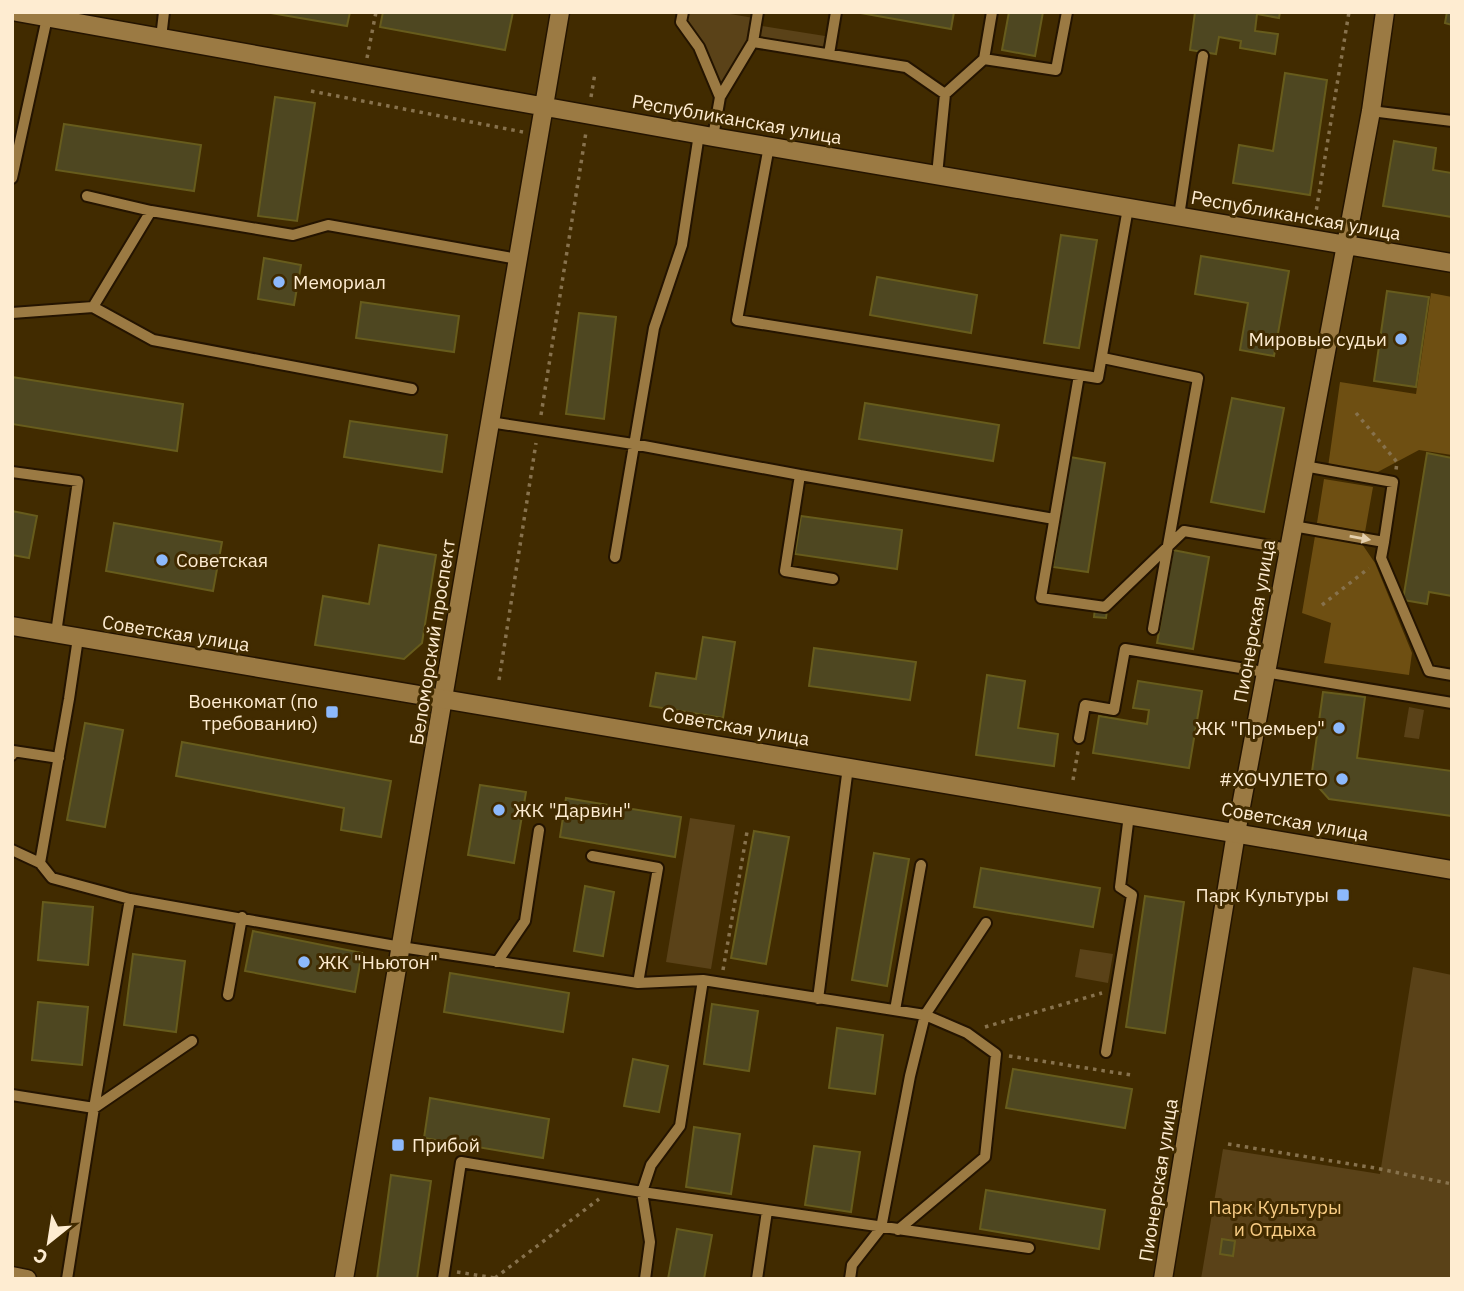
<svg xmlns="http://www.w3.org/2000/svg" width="1464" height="1291" font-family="'IBM Plex Sans',sans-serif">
<rect width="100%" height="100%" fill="#412b00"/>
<path fill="#5a4218" d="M688,12h30l36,6 -4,24 -29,48 -33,-66z
M762,26l63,10 -2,13 -63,-10z
M1409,707l15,3 -5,29 -15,-2z
M690,818l45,7 -24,144 -45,-7z
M1080,949l33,5 -5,29 -33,-6z
M1413,967l39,8v304h-251l22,-130 157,25z"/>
<path fill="#6e4f12" d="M1431,293l21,4v158l-33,-5 -45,24 -46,-7 12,-85 76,12z
M1324,479l49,8 -8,45 -48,-9z
M1315,536l47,8 13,19 37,90 -3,22 -85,-12 7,-40 -29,-10z"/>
<path fill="#4e4721" stroke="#675c1c" stroke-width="2" d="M265,12h85l-3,14z
M383,12h130l-8,38 -125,-23z
M855,12h99l-3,17z
M1009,12h34l-8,44 -33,-6z
M1195,12h85l-1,6 -22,-4 -2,17 23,3 -3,20 -35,-6 1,-7 -22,-4 -3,17 -26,-4z
M1447,12h5v13l-7,-2z
M1285,73l42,7 -17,115 -77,-12 6,-38 34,6z
M275,97l40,6 -18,118 -39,-5z
M64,124l137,21 -7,46 -138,-21z
M1394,141l42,7 -3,22 19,3v44l-69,-11z
M1061,235l36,5 -18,108 -35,-5z
M1201,256l88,15 -15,85 -34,-6 8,-47 -53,-9z
M264,258l37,7 -7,40 -36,-6z
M877,277l100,18 -6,38 -101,-18z
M1387,291l42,6 -13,90 -42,-6z
M361,302l98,14 -5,36 -98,-14z
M579,313l37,4 -12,102 -38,-5z
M12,377l171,27 -6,47 -165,-27z
M1232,398l52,10 -20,104 -53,-10z
M865,403l134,22 -6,36 -134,-22z
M350,421l97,14 -5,37 -98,-15z
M1427,453l25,5v138l-23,-4 -2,12 -24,-4z
M1070,457l35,6 -17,109 -35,-5z
M12,511l25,5 -8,42 -17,-3z
M801,516l101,14 -5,39 -102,-15z
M114,523l108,19 -9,49 -107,-20z
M379,545l57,10 -14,88 -18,16 -89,-14 8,-49 46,8z
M1173,550l36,7 -16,92 -36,-6z
M1095,608l12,2 -1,8 -12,-1z
M703,637l32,5 -12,76 -73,-12 6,-33 40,6z
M814,648l102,14 -6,38 -101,-14z
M987,675l38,6 -7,47 40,6 -4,32 -78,-11z
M1138,681l64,10 -13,77 -96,-15 6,-37 48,8 2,-14 -16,-2z
M1323,692l42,5 -8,61 95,13v45l-123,-17 -18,-20z
M85,723l38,7 -18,97 -38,-7z
M182,742l209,39 -10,56 -40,-7 3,-22 -168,-32z
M480,785l46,7 -12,71 -46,-8z
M566,798l115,19 -6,40 -115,-20z
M754,831l35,6 -23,127 -35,-6z
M874,853l35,6 -22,127 -35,-6z
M981,868l119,20 -7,39 -119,-20z
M585,886l29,6 -11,64 -29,-5z
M1145,896l39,6 -19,131 -39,-6z
M43,902l50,5 -5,58 -50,-5z
M253,931l109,22 -7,39 -110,-21z
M133,954l52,7 -9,71 -52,-7z
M450,973l119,20 -6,39 -119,-20z
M38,1002l50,5 -6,58 -50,-5z
M712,1004l46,7 -9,60 -45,-7z
M837,1028l46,7 -8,59 -46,-6z
M633,1059l35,7 -9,46 -35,-6z
M1013,1069l119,20 -7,39 -119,-20z
M430,1098l119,21 -6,39 -119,-20z
M694,1127l46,7 -9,60 -45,-7z
M814,1146l46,6 -9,60 -46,-7z
M391,1175l40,6 -14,98h-40z
M986,1190l119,20 -6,39 -119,-20z
M677,1229l35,6 -8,44h-36z
M1222,1239l13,2 -2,15 -13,-2z"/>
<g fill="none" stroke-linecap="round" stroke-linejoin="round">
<defs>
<path id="service" d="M683,12l-2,10 18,25 21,50
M161,38l3,-26
M753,42l5,-30
M829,54l7,-42
M984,59l72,11 11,-58
M1371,111l81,10
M713,137l7,-40 33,-55 153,25 39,27 39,-35 8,-47
M769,146l-32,174 361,58 30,-170
M937,175l8,-81
M12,178l35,-160
M87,196l64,15 142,24 35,-10 190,34
M1179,216l24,-160
M93,307l60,33 259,49
M12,313l81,-6 58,-96
M1103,358l95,20 -45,251
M1079,375l-38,223 64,9 79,-76 105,18
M490,422l143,22 167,31 -15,96 48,8
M12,472l66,9 -22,152
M800,475l254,44
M1293,526l91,16 9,-60 -89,-16
M1384,542l-3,16 48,113 23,4
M615,557l39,-229 28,-83 17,-111
M78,638l-9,61 -29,164 12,15 78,21 271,48 237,36 65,-3 222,35 -15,61 -29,152 -29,37 -2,14
M1079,738l6,-33 29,5 11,-61 327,54
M12,755l1,-4 46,7
M12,850l28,13
M592,856l66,12 -20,115
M497,962l28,-41 14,-91
M228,995l14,-78
M818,999l30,-232
M895,1010l26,-145
M1106,1052l26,-157 -12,-8 9,-72
M12,1095l82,13 98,-67
M898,1230l87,-73 11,-103 -29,-21 -42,-18 61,-92
M67,1279l27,-171 36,-209
M443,1279l18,-117 181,30 387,56
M645,1279l5,-37 -8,-50 9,-27 29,-39 23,-146
M757,1279l10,-68"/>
<path id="minor" d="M17,12l696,125 739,126
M12,1276l15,3
M344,1279l216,-1267
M1163,1279l73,-446 135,-722 14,-99"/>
<path id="tertiary" d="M12,626l1440,244"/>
</defs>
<use href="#service" stroke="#241400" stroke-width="14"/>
<use href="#minor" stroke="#241400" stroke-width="21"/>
<use href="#tertiary" stroke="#241400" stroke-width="21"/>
<path stroke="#87724d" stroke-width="3.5" stroke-dasharray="3.5 5" stroke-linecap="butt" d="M367,58l9,-46
M311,91l212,41
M591,97l4,-24
M1315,218l34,-206
M1356,413l41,49 -1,8
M541,415l45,-283
M1322,605l47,-37
M499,680l37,-237
M1073,780l5,-29
M723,970l24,-138
M985,1027l117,-34
M1009,1056l122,19
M1228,1144l147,24 77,16
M457,1272l44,7
M495,1278l104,-79"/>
<use href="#service" stroke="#9b7a43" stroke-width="10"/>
<use href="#minor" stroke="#9b7a43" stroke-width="18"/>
<use href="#tertiary" stroke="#9b7a43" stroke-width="18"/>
</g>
<defs><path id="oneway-solid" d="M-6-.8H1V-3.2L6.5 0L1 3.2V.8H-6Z" transform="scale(1.75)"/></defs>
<use fill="#e5d0ae" href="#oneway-solid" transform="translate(1360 538) rotate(10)"/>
<g fill="#8db9fc" stroke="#412b00" stroke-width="2.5">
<circle cx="279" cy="282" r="7"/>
<circle cx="1401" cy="339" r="7"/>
<circle cx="162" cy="560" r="7"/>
<rect x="325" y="705" width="14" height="14" rx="3.5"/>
<circle cx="1339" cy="728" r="7"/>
<circle cx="1342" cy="779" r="7"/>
<circle cx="499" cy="810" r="7"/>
<rect x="1336" y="888" width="14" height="14" rx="3.5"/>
<circle cx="304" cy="962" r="7"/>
<rect x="391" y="1138" width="14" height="14" rx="3.5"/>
</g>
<g text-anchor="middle" stroke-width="6" stroke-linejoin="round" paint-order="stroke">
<g font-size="19" fill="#feecd1" stroke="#412b00">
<text transform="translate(737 119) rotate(10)" y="7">Республиканская улица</text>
<text transform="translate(1296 215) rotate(10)" y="7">Республиканская улица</text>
<text transform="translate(1254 621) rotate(-80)" y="7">Пионерская улица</text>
<text transform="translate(176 633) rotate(9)" y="7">Советская улица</text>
<text transform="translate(432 642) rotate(-81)" y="7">Беломорский проспект</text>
<text transform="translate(736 726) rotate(10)" y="7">Советская улица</text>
<text transform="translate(1295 821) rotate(10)" y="7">Советская улица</text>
<text transform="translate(1158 1180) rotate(-81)" y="7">Пионерская улица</text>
</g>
<g font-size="19" fill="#feecd1" stroke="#412b00" text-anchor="start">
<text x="293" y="289">Мемориал</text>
<text x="1387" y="346" text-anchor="end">Мировые судьи</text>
<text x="176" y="567">Советская</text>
<text x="318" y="708" text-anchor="end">Военкомат (по<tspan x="318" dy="22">требованию)</tspan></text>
<text x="1325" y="735" text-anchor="end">ЖК "Премьер"</text>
<text x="1328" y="786" text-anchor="end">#ХОЧУЛЕТО</text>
<text x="513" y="817">ЖК "Дарвин"</text>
<text x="1329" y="902" text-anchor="end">Парк Культуры</text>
<text x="318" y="969">ЖК "Ньютон"</text>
<text x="412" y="1152">Прибой</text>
</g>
<g font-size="19" fill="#f9cd85" stroke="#412b00">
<text x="1275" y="1214">Парк Культуры<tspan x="1275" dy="22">и Отдыха</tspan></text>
</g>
</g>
<rect width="1464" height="1291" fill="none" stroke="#feecd1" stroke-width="28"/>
<g transform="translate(49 1242) rotate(210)" stroke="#412b00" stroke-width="5" paint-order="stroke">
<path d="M0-5L12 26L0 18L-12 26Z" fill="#feecd1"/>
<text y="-10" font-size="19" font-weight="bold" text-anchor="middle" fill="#feecd1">С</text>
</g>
</svg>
